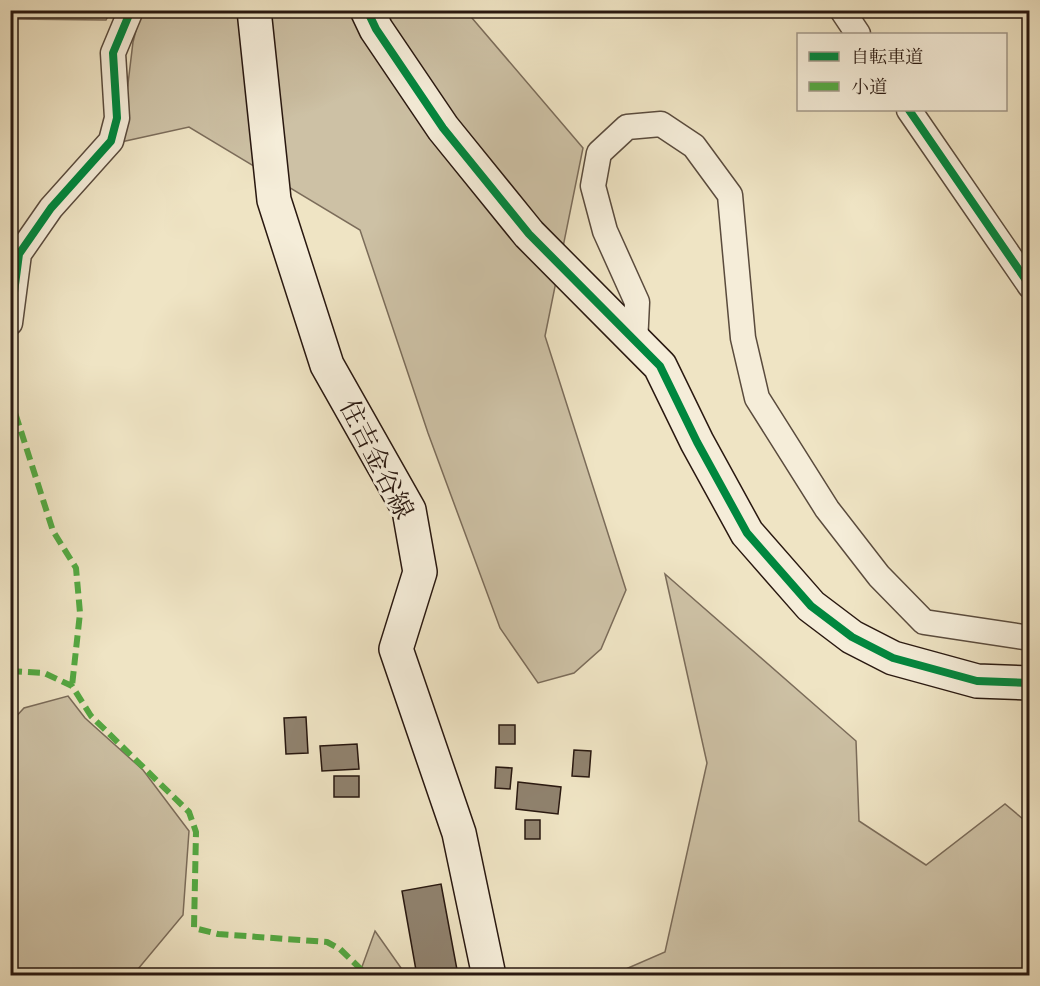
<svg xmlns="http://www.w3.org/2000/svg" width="1040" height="986" font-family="'Sorts Mill Goudy','Noto Serif JP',serif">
<rect width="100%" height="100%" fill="#efe4c4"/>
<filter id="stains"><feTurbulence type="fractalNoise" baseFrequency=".00333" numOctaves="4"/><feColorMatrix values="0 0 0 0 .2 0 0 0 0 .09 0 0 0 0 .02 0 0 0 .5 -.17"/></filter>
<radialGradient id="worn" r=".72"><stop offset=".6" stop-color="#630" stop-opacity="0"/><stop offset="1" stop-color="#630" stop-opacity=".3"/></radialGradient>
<path fill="#cdc1a5" stroke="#7b6c5a" stroke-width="1.5" d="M11,10h100v1l-5,9 -95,-1z
M141,11h325l117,137 -38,188 81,254 -25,59 -27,24 -36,10 -38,-55 -72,-195 -68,-203 -171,-103 -68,15 12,-100z
M665,574l191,167 3,80 67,44 79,-61 24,20v151h-417l53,-23 42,-189z
M68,696l17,22 58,52 46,61 -6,84 -50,60h-122v-253l13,-14z
M375,931l31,44h-47z"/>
<path fill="#90826e" stroke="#291810" stroke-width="1.5" d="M306,717l2,36 -22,1 -2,-36z
M499,725h16v19h-16z
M357,744l2,25 -37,2 -2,-25z
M574,750l17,1 -2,26 -17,-1z
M496,767l16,1 -2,21 -15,-1z
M334,776h25v21h-25z
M518,782l43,5 -3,27 -42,-5z
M525,820h15v19h-15z
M441,884l17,91 -41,1 -15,-85z"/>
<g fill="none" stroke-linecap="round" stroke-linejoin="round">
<defs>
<path id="street" d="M842,10l16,24
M909,110l121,176
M10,323l9,-69 32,-46 60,-67 6,-23 -4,-65 18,-43
M635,344l2,-42 -32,-71 -12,-45 6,-33 28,-26 34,-3 33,22 36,49 13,143 14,60 70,111 52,67 45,46 106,16"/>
<path id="secondary" d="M254,10l20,190 53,165 82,145 11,62 -24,77 63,184 30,143
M367,10l9,19 67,99 86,106 131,132 37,76 50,91 64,73 41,31 41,21 84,23 53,2"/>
</defs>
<use href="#street" stroke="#5a4b3d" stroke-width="27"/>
<use href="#secondary" stroke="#291810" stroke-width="36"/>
<use href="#street" stroke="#f5edd9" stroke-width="24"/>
<use href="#secondary" stroke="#f5edd9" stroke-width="33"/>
<path stroke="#53a942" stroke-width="6" stroke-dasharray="12 6" stroke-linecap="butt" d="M10,397l43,134 23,37 4,45 -8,73
M10,671l34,2 28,13 19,30 98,96 7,20 -2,96 24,6 109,8 13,7 28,27"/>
<defs>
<path id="cycleway" d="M367,10l9,19 67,99 86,106 131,132 37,76 50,91 64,73 41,31 41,21 84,23 53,2
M909,110l121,176
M10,323l9,-69 32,-46 60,-67 6,-23 -4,-65 18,-43"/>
</defs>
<use href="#cycleway" stroke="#f5edd9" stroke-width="11"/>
<use href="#cycleway" stroke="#00873e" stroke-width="8"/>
</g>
<g text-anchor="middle" stroke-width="6" stroke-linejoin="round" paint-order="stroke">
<g font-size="26" fill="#291810" stroke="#f5edd9">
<text transform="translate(377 459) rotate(63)" y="9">住吉金谷線</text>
</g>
</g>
<rect width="1040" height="986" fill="none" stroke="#efe4c4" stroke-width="36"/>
<rect x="12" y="12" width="1016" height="962" fill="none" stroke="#291810" stroke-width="3"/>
<rect x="18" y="18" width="1004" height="950" fill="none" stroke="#291810" stroke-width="1.5"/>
<rect x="797" y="33" width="210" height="78" fill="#f5edd9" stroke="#a39889" stroke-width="1.5"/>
<rect x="809" y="52" width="30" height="9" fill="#00873e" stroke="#a39889" stroke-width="1.5"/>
<text x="851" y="63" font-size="18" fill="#291810">自転車道</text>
<rect x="809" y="82" width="30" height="9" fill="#53a942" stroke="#a39889" stroke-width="1.5"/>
<text x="851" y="93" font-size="18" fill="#291810">小道</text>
<rect width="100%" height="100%" filter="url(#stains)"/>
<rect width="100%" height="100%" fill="url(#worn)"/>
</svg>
